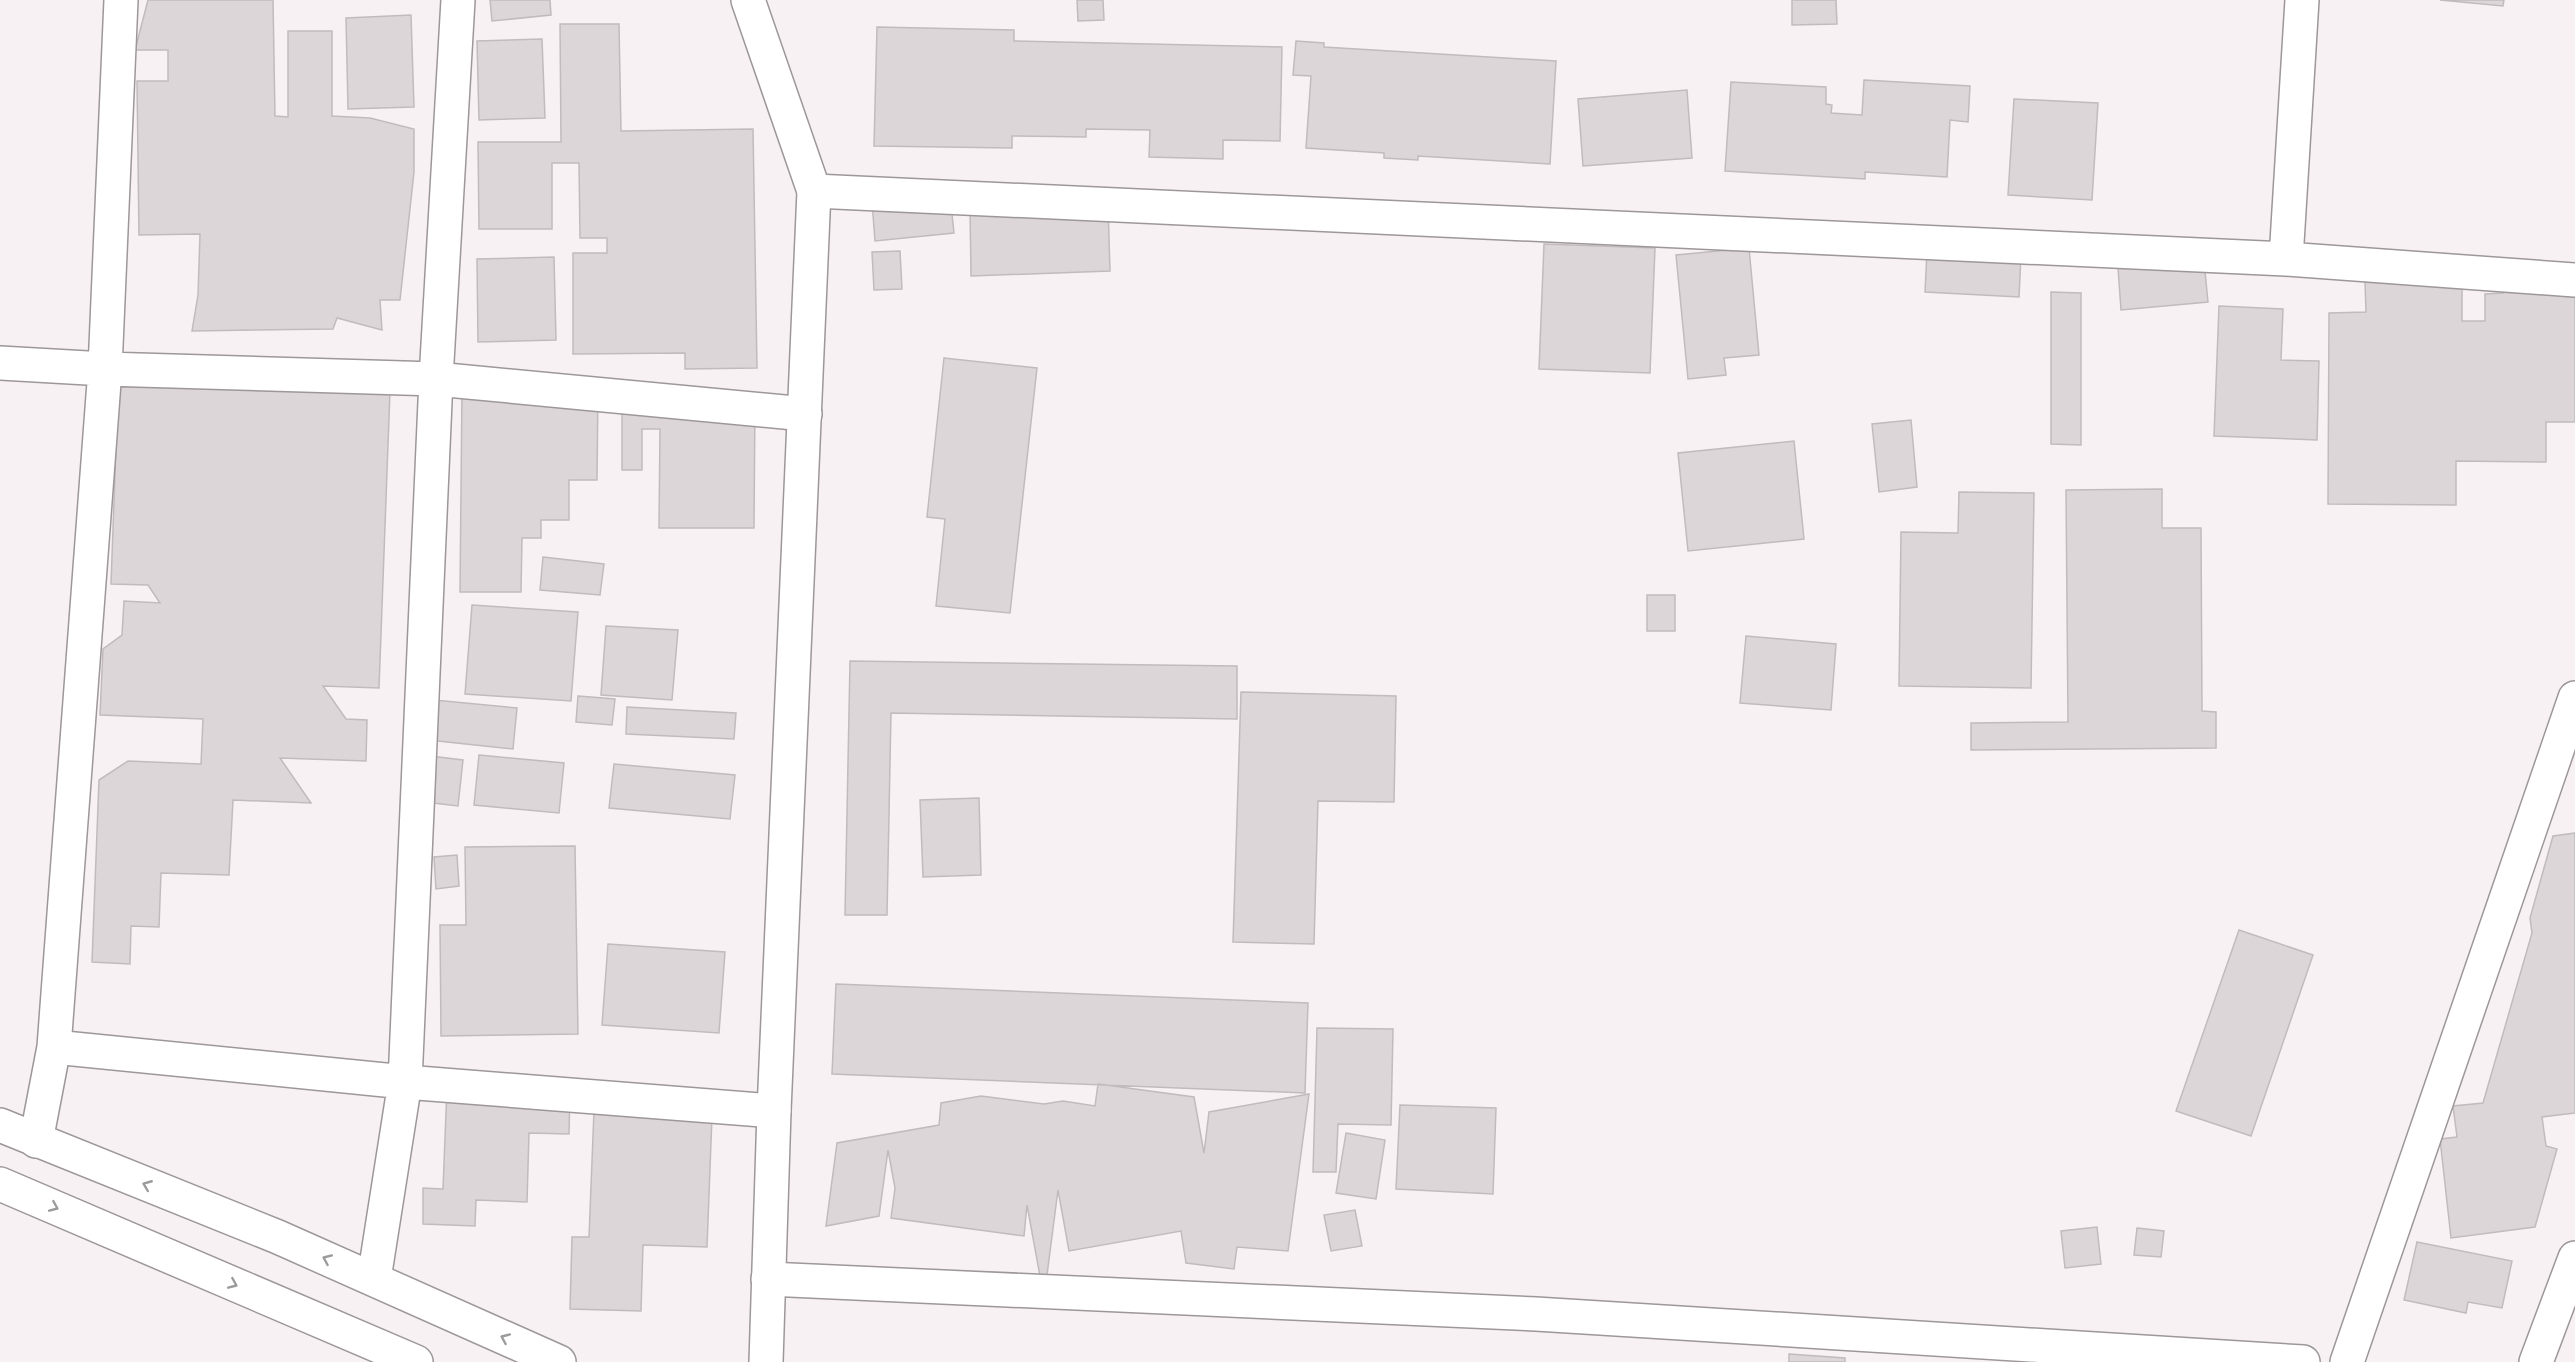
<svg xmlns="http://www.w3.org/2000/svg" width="2575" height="1362" font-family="'PT Sans',sans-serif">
<rect width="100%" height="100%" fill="#f8f1f3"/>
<path fill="#dcd6d9" stroke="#c1bbbe" stroke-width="1.5" d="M148,0h125l2,116 13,1v-86h44v85l38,2 44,11v43l-14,128h-20l2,30 -45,-12 -4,11 -141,2 6,-36 2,-61 -61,1 -2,-154h31v-31h-33z
M490,0h60l1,15 -59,6z
M1077,0h26l1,20 -26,1z
M1792,0h44l1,24 -45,1z
M2440,0h64l-1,6z
M411,15l3,92 -66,2 -2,-91z
M560,24h59l2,107 132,-2 4,239 -72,1v-16l-112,1v-101h34v-15h-27l-1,-75h-27v66h-73l-1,-87h83z
M877,27l137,3v11l268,6 -2,94 -57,-1v19l-74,-2 1,-27 -64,-1v8l-74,-1v12l-138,-2z
M542,39l3,79 -66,2 -2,-79z
M1296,41l28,2v4l232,14 -6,103 -132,-8v4l-34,-2v-5l-78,-5 5,-72 -18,-1z
M1864,80l106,6 -2,36 -18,-2 -3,57 -82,-5v7l-140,-8 6,-89 95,5v17l6,1 -1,8 31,2z
M1687,90l5,68 -109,8 -5,-67z
M2014,99l84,4 -6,97 -84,-5z
M950,195l4,38 -79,8 -3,-39z
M1108,204l2,67 -139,5 -1,-69z
M1544,244l111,4 -5,125 -111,-4z
M1749,248l10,107 -35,3 2,17 -38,4 -12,-124z
M900,251l2,38 -28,1 -2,-38z
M1927,251l94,5 -2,41 -94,-5z
M554,257l2,83 -78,2 -1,-83z
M2204,261l4,41 -87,8 -3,-42z
M2462,281v40h23v-27l18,-1v-4h72v133h-29v40l-90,-1v44l-128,-1 1,-191 37,-1 -1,-30z
M2051,292l30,1v152l-30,-1z
M2219,306l64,3 -2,51 38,1 -2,79 -103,-4z
M944,358l93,10 -27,245 -74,-7 9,-87 -18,-2z
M119,364l271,27 -11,297 -56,-2 23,33 21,1 -1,41 -86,-3 31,45 -78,-3 -4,75 -68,-2 -2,54 -28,-1 -1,38 -38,-2 7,-182 29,-19 73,3 2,-45 -103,-4 3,-66 19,-14 2,-34 36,2 -12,-18 -37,-1z
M462,388l136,1 -1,91h-28v40h-28v18h-19l-1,54h-61z
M622,400h133l-1,128h-95l1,-99h-18v41h-20z
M1911,420l6,67 -38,5 -7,-68z
M1794,441l10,98 -116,12 -10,-98z
M2162,489v39h39l1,183 14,1v36l-245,2v-27l97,-1 -2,-232z
M1959,492l75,1 -3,195 -132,-2 2,-154 57,1z
M543,557l61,7 -4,31 -60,-5z
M1647,595h28v36h-28z
M472,605l106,7 -7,89 -106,-7z
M606,626l72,4 -6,70 -71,-5z
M1746,636l90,8 -5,66 -91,-7z
M850,661l387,5v53l-346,-6 -4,202h-42z
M1241,692l155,4 -2,106 -76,-1 -4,143 -81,-2z
M578,696l37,3 -3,26 -36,-3z
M434,700l83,8 -4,41 -84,-9z
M627,707l109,6 -2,26 -108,-5z
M479,755l85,8 -5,50 -85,-8z
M430,756l33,4 -5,46 -33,-4z
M614,764l121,11 -5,44 -121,-11z
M979,798l2,77 -58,2 -3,-77z
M2575,833v280l-33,4 4,29 11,3 -22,78 -84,11 -11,-99 17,-2 -4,-31 30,-3 49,-170 -2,-15 23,-82z
M575,846l3,188 -137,2 -1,-111h26l-1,-78z
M457,855l2,31 -23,3 -2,-32z
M2239,930l74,25 -62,181 -75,-25z
M608,944l117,8 -6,81 -117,-8z
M836,984l472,19 -3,90 -473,-19z
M1317,1028l76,1 -2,96 -53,-1 -2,48h-23z
M1098,1084l96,13 10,56 5,-41 100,-18 -21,157 -51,-4 -3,22 -48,-6 -5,-32 -112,20 -11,-61 -14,108 -17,-93 -3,31 -133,-18 4,-30 -7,-38 -9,66 -53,10 11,-83 102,-18 2,-22 40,-7 63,8 19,-3 32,5z
M595,1085l118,5 -6,157 -64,-2 -2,66 -71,-2 2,-72h17z
M447,1087l123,4 -1,43 -40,-1 -2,69 -51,-2 -1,26 -52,-2v-36l20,1z
M1400,1105l96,3 -3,86 -97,-5z
M1346,1133l39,7 -9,59 -40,-6z
M1355,1210l7,36 -31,5 -7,-36z
M2097,1227l4,37 -36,4 -4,-37z
M2137,1228l27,3 -3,26 -27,-2z
M2417,1242l95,19 -10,47 -34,-6 -2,11 -62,-13z
M1789,1354l56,4v4h-56z"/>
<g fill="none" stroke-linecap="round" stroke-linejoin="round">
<defs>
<path id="minor" d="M814,191l1472,68 289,21
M2286,259l16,-259
M0,363l105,6 331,10 369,35
M54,1047l351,35 369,29
M36,1141l18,-94 51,-678 16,-369
M374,1279l31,-197 31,-703 22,-379
M768,1279l768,35 767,48
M2347,1362l228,-664
M2536,1362l39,-104"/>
<path id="tertiary" d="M748,0l66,191 -40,920 -8,251"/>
<path id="primary" d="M0,1125l278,112 281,125
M0,1184l416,178"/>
</defs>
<use href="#minor" stroke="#9d9798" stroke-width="36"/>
<use href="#tertiary" stroke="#9d9798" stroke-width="36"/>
<use href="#primary" stroke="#9d9798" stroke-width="36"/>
<use href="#minor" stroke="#fff" stroke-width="33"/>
<use href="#tertiary" stroke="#fff" stroke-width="33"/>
<use href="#primary" stroke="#fff" stroke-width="33"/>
</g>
<defs><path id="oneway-chevron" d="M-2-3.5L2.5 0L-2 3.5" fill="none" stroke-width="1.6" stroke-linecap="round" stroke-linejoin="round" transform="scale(1.5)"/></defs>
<g stroke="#9c9a9a">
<use href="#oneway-chevron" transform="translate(147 1185) rotate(-158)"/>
<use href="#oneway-chevron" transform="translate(54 1207) rotate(23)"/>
<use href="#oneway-chevron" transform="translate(327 1259) rotate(-156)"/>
<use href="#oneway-chevron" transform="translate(233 1284) rotate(23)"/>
<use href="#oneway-chevron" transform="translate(505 1338) rotate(-156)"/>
</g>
</svg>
